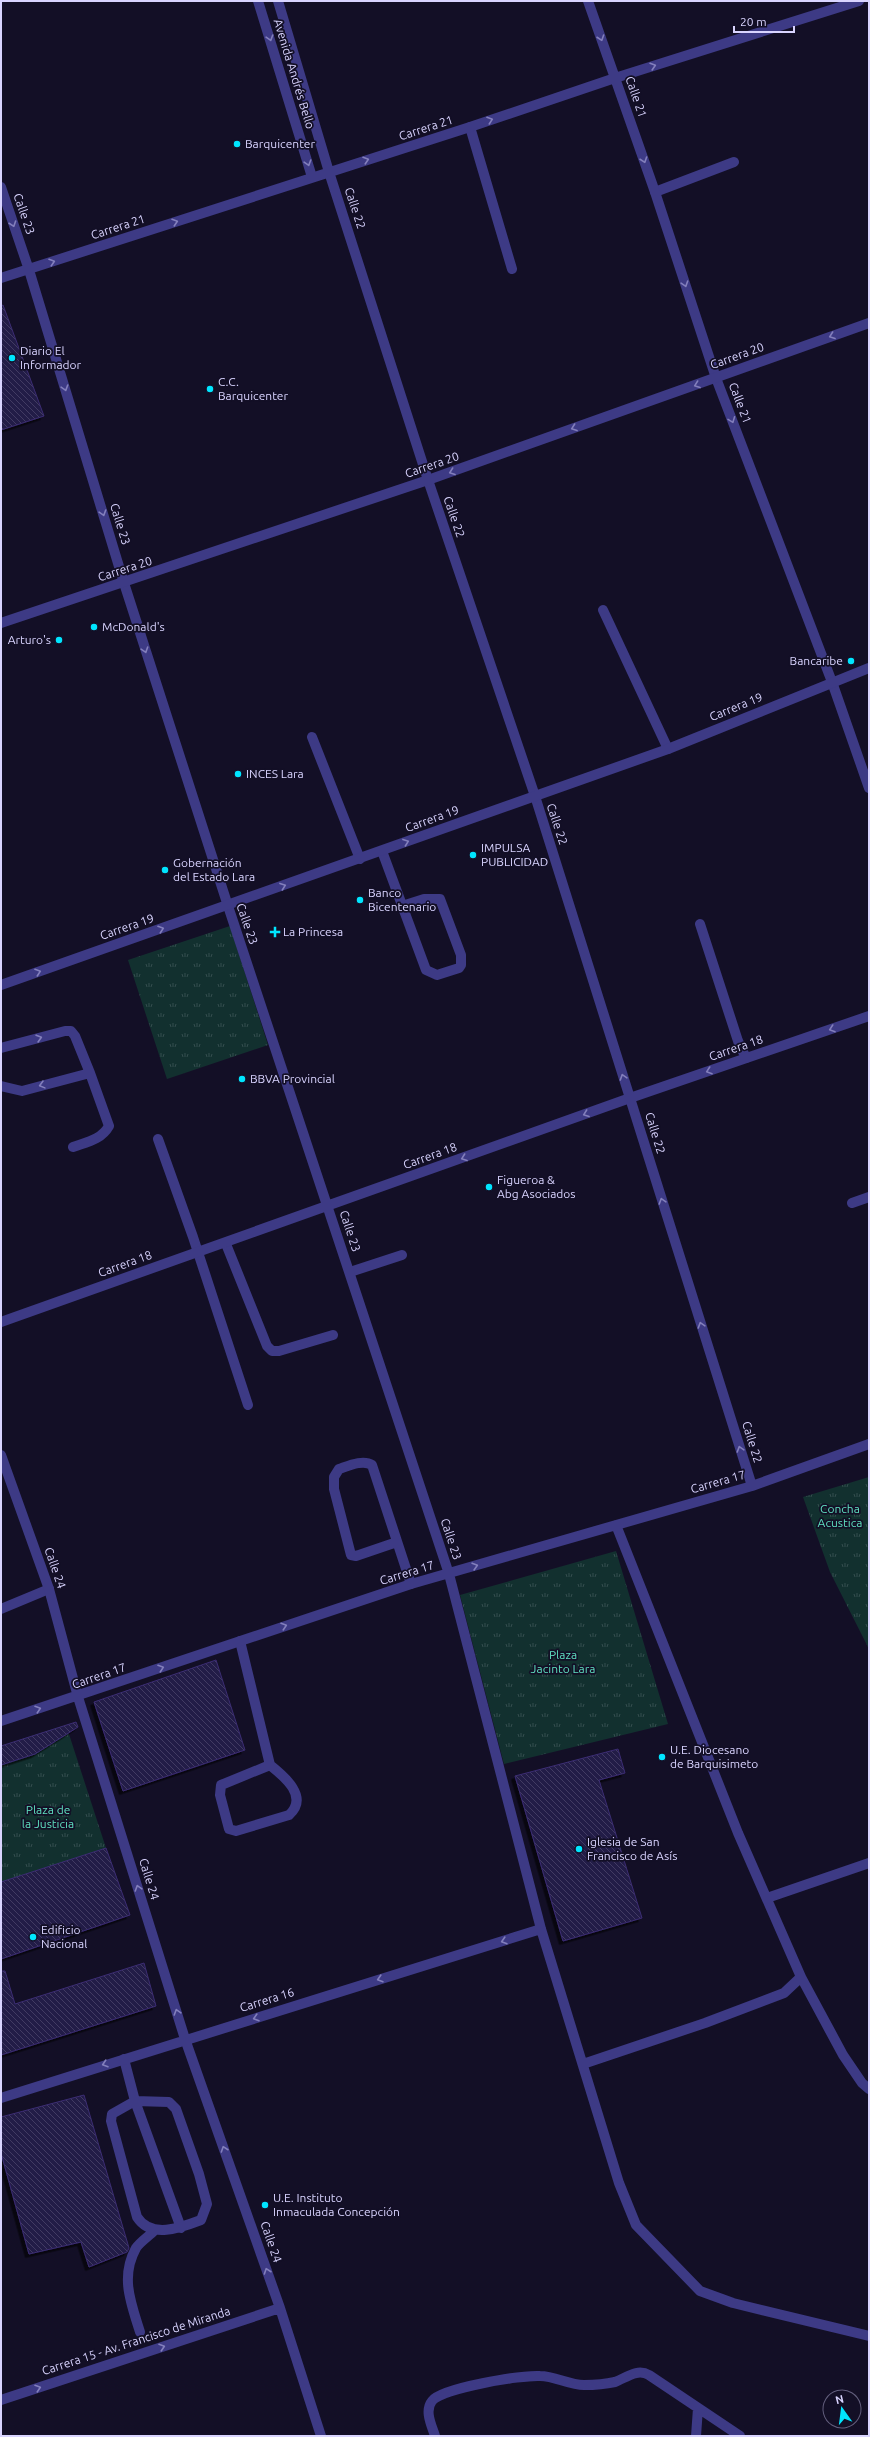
<svg xmlns="http://www.w3.org/2000/svg" width="870" height="2437" font-family="Ubuntu,sans-serif">
<defs>
<pattern id="park-tufts" width="24" height="20" patternUnits="userSpaceOnUse"><rect width="24" height="20" fill="#12302f"/><path d="M3 7l-1-3M5 7V3M7 7l1-3M15 17l-1-3M17 17v-4M19 17l1-3" fill="none" stroke="#344d4e"/></pattern>
<pattern id="building-back-hatch" width="6" height="6" patternUnits="userSpaceOnUse"><rect width="6" height="6" fill="#241b47"/><path d="M-1 5l2 2M0 0l6 6M5-1l2 2" fill="none" stroke="#433b63"/></pattern>
<filter id="shadow"><feDropShadow dx="-3.5" dy="3.5" stdDeviation="0" flood-color="#0009"/></filter>
</defs>
<rect width="100%" height="100%" fill="#130f26"/>
<path fill="url(#park-tufts)" d="M230,926l38,119 -101,34 -39,-119z
M869,1477v172l-39,-77 -27,-75z
M616,1551l52,173 -164,40 -44,-169z
M66,1725l40,123 -105,34v-136z"/>
<path fill="url(#building-back-hatch)" stroke="#3b2d73" filter="url(#shadow)" d="M3,305l41,111 -43,14v-124z
M216,1660l29,90 -122,41 -29,-89z
M76,1722l2,5 -43,27 -34,11v-19z
M618,1749l7,24 -26,7 43,138 -79,23 -48,-165z
M106,1848l24,67 -129,44v-77z
M144,1963l12,43 -155,49v-84h4l10,33z
M84,2095l45,153 -2,4 -38,15 -8,-25 -52,12 -28,-101v-36z"/>
<g fill="none" stroke-linecap="round" stroke-linejoin="round">
<path stroke="#3d3a85" stroke-width="10" d="M470,127l42,142
M655,192l79,-30
M603,610l65,139
M312,737l48,122
M382,851l44,119 11,5 22,-7 2,-3v-10l-21,-56h-16l-22,7
M700,924l38,117 8,17
M1,1048l64,-17h6l4,5 15,37 -68,18 -21,-5
M158,1139l35,98 55,168
M73,1147c14,-5 28,-7 36,-21l-19,-53
M226,1244l41,102 5,5h7l54,-16
M350,1272l52,-17
M397,1542l-41,14 -5,-1 -17,-66v-12l5,-8c9,-3 24,-10 33,-4l39,119
M1,1609l48,-20
M240,1641l30,124c15,12 39,32 19,50l-53,16 -7,-2 -9,-34 1,-10 49,-20
M124,2059l11,42 46,127
M135,2101l34,1 7,7 23,65 8,30 -6,16c-21,8 -50,19 -64,-3l-26,-96 1,-7z
M140,2332c-9,-29 -20,-55 -4,-84 4,-6 13,-12 18,-17"/>
<path stroke="#3d3a85" stroke-width="10" d="M258,1l54,176
M278,1l51,171 99,308 107,316 217,690
M588,1l67,191 61,186 116,304 37,106
M1,187l28,83 95,313 104,323 221,668 92,355 78,254 17,42 64,66 33,12 136,33
M1,278l469,-151 145,-49 244,-77
M852,1203l17,-6
M1,1322l629,-224 239,-82
M1,1455l48,134 29,108 107,342 95,269 41,128
M616,1525l122,308 63,144 42,78 19,28 7,6
M1,1721l410,-137 341,-98 117,-42
M767,1898l102,-35
M583,2064l122,-41 79,-30 17,-16
M1,2098l540,-169
M1,2400l279,-92
M435,2436c-3,-10 -11,-25 -3,-35 9,-13 90,-26 108,-25 15,0 29,9 44,9 9,0 22,-1 31,-3 11,-4 22,-14 34,-7l91,61
M696,2436l2,-28"/>
<path stroke="#3d3a85" stroke-width="10" d="M1,623l427,-143 441,-157
M1,985l667,-236 201,-81"/>
</g>
<defs><path id="oneway-chevron" d="M-2-3.5L2.5 0L-2 3.5" fill="none" stroke-width="1.6" stroke-linecap="round" stroke-linejoin="round"/></defs>
<g stroke="#837fbc">
<use href="#oneway-chevron" transform="translate(270 38) rotate(73)"/>
<use href="#oneway-chevron" transform="translate(601 38) rotate(71)"/>
<use href="#oneway-chevron" transform="translate(653 66) rotate(-17)"/>
<use href="#oneway-chevron" transform="translate(490 120) rotate(-19)"/>
<use href="#oneway-chevron" transform="translate(366 160) rotate(-18)"/>
<use href="#oneway-chevron" transform="translate(644 160) rotate(71)"/>
<use href="#oneway-chevron" transform="translate(308 163) rotate(73)"/>
<use href="#oneway-chevron" transform="translate(175 222) rotate(-18)"/>
<use href="#oneway-chevron" transform="translate(13 224) rotate(71)"/>
<use href="#oneway-chevron" transform="translate(52 262) rotate(-18)"/>
<use href="#oneway-chevron" transform="translate(685 284) rotate(72)"/>
<use href="#oneway-chevron" transform="translate(832 336) rotate(160)"/>
<use href="#oneway-chevron" transform="translate(697 385) rotate(160)"/>
<use href="#oneway-chevron" transform="translate(65 388) rotate(73)"/>
<use href="#oneway-chevron" transform="translate(732 420) rotate(69)"/>
<use href="#oneway-chevron" transform="translate(574 428) rotate(160)"/>
<use href="#oneway-chevron" transform="translate(452 472) rotate(160)"/>
<use href="#oneway-chevron" transform="translate(103 513) rotate(73)"/>
<use href="#oneway-chevron" transform="translate(145 650) rotate(72)"/>
<use href="#oneway-chevron" transform="translate(406 842) rotate(-20)"/>
<use href="#oneway-chevron" transform="translate(283 886) rotate(-20)"/>
<use href="#oneway-chevron" transform="translate(161 929) rotate(-19)"/>
<use href="#oneway-chevron" transform="translate(38 972) rotate(-19)"/>
<use href="#oneway-chevron" transform="translate(832 1029) rotate(161)"/>
<use href="#oneway-chevron" transform="translate(39 1038) rotate(-16)"/>
<use href="#oneway-chevron" transform="translate(709 1071) rotate(161)"/>
<use href="#oneway-chevron" transform="translate(623 1077) rotate(-108)"/>
<use href="#oneway-chevron" transform="translate(42 1085) rotate(165)"/>
<use href="#oneway-chevron" transform="translate(586 1114) rotate(160)"/>
<use href="#oneway-chevron" transform="translate(464 1158) rotate(160)"/>
<use href="#oneway-chevron" transform="translate(662 1201) rotate(-107)"/>
<use href="#oneway-chevron" transform="translate(701 1325) rotate(-107)"/>
<use href="#oneway-chevron" transform="translate(740 1449) rotate(-107)"/>
<use href="#oneway-chevron" transform="translate(475 1566) rotate(-16)"/>
<use href="#oneway-chevron" transform="translate(284 1626) rotate(-18)"/>
<use href="#oneway-chevron" transform="translate(161 1668) rotate(-19)"/>
<use href="#oneway-chevron" transform="translate(38 1709) rotate(-18)"/>
<use href="#oneway-chevron" transform="translate(138 1888) rotate(-107)"/>
<use href="#oneway-chevron" transform="translate(504 1941) rotate(163)"/>
<use href="#oneway-chevron" transform="translate(380 1979) rotate(163)"/>
<use href="#oneway-chevron" transform="translate(177 2012) rotate(-107)"/>
<use href="#oneway-chevron" transform="translate(256 2018) rotate(163)"/>
<use href="#oneway-chevron" transform="translate(105 2064) rotate(162)"/>
<use href="#oneway-chevron" transform="translate(224 2149) rotate(-109)"/>
<use href="#oneway-chevron" transform="translate(267 2271) rotate(-109)"/>
<use href="#oneway-chevron" transform="translate(162 2347) rotate(-18)"/>
<use href="#oneway-chevron" transform="translate(38 2388) rotate(-18)"/>
</g>
<g fill="#00e5ff" stroke="#130f26" stroke-width="1.5">
<circle cx="237" cy="144" r="4"/>
<circle cx="12" cy="358" r="4"/>
<circle cx="210" cy="389" r="4"/>
<circle cx="94" cy="627" r="4"/>
<circle cx="59" cy="640" r="4"/>
<circle cx="851" cy="661" r="4"/>
<circle cx="238" cy="774" r="4"/>
<circle cx="473" cy="855" r="4"/>
<circle cx="165" cy="870" r="4"/>
<circle cx="360" cy="900" r="4"/>
<path d="M273 926h4v4h4v4h-4v4h-4v-4h-4v-4h4z"/>
<circle cx="242" cy="1079" r="4"/>
<circle cx="489" cy="1187" r="4"/>
<circle cx="662" cy="1757" r="4"/>
<circle cx="579" cy="1849" r="4"/>
<circle cx="33" cy="1937" r="4"/>
<circle cx="265" cy="2205" r="4"/>
</g>
<g text-anchor="middle" stroke-width="3.5" stroke-linejoin="round" paint-order="stroke">
<g font-size="12" fill="#d9d4ff" stroke="#130f26">
<text transform="translate(294 74) rotate(73)" y="4">Avenida Andrés Bello</text>
<text transform="translate(636 97) rotate(71)" y="4">Calle 21</text>
<text transform="translate(426 128) rotate(-18)" y="4">Carrera 21</text>
<text transform="translate(355 208) rotate(72)" y="4">Calle 22</text>
<text transform="translate(24 214) rotate(71)" y="4">Calle 23</text>
<text transform="translate(118 227) rotate(-18)" y="4">Carrera 21</text>
<text transform="translate(737 356) rotate(-20)" y="4">Carrera 20</text>
<text transform="translate(740 403) rotate(69)" y="4">Calle 21</text>
<text transform="translate(432 465) rotate(-19)" y="4">Carrera 20</text>
<text transform="translate(454 517) rotate(71)" y="4">Calle 22</text>
<text transform="translate(120 524) rotate(73)" y="4">Calle 23</text>
<text transform="translate(125 569) rotate(-18)" y="4">Carrera 20</text>
<text transform="translate(736 707) rotate(-22)" y="4">Carrera 19</text>
<text transform="translate(432 819) rotate(-20)" y="4">Carrera 19</text>
<text transform="translate(557 824) rotate(72)" y="4">Calle 22</text>
<text transform="translate(247 924) rotate(71)" y="4">Calle 23</text>
<text transform="translate(127 927) rotate(-19)" y="4">Carrera 19</text>
<text transform="translate(736 1048) rotate(-19)" y="4">Carrera 18</text>
<text transform="translate(655 1133) rotate(73)" y="4">Calle 22</text>
<text transform="translate(430 1156) rotate(-20)" y="4">Carrera 18</text>
<text transform="translate(350 1231) rotate(72)" y="4">Calle 23</text>
<text transform="translate(125 1264) rotate(-20)" y="4">Carrera 18</text>
<text transform="translate(752 1442) rotate(73)" y="4">Calle 22</text>
<text transform="translate(718 1482) rotate(-16)" y="4">Carrera 17</text>
<text transform="translate(451 1539) rotate(72)" y="4">Calle 23</text>
<text transform="translate(55 1568) rotate(71)" y="4">Calle 24</text>
<text transform="translate(407 1573) rotate(-17)" y="4">Carrera 17</text>
<text transform="translate(99 1676) rotate(-19)" y="4">Carrera 17</text>
<text transform="translate(149 1879) rotate(73)" y="4">Calle 24</text>
<text transform="translate(267 2000) rotate(-17)" y="4">Carrera 16</text>
<text transform="translate(271 2242) rotate(71)" y="4">Calle 24</text>
<text transform="translate(136 2341) rotate(-18)" y="4">Carrera 15 - Av. Francisco de Miranda</text>
</g>
<g font-size="12" fill="#d9d4ff" stroke="#130f26" text-anchor="start">
<text x="245" y="148">Barquicenter</text>
<text x="20" y="355">Diario El<tspan x="20" dy="14">Informador</tspan></text>
<text x="218" y="386">C.C.<tspan x="218" dy="14">Barquicenter</tspan></text>
<text x="102" y="631">McDonald's</text>
<text x="51" y="644" text-anchor="end">Arturo's</text>
<text x="843" y="665" text-anchor="end">Bancaribe</text>
<text x="246" y="778">INCES Lara</text>
<text x="481" y="852">IMPULSA<tspan x="481" dy="14">PUBLICIDAD</tspan></text>
<text x="173" y="867">Gobernación<tspan x="173" dy="14">del Estado Lara</tspan></text>
<text x="368" y="897">Banco<tspan x="368" dy="14">Bicentenario</tspan></text>
<text x="283" y="936">La Princesa</text>
<text x="250" y="1083">BBVA Provincial</text>
<text x="497" y="1184">Figueroa &amp;<tspan x="497" dy="14">Abg Asociados</tspan></text>
<text x="670" y="1754">U.E. Diocesano<tspan x="670" dy="14">de Barquisimeto</tspan></text>
<text x="587" y="1846">Iglesia de San<tspan x="587" dy="14">Francisco de Asís</tspan></text>
<text x="41" y="1934">Edificio<tspan x="41" dy="14">Nacional</tspan></text>
<text x="273" y="2202">U.E. Instituto<tspan x="273" dy="14">Inmaculada Concepción</tspan></text>
</g>
<g font-size="12" fill="#5fe0c0" stroke="#130f26">
<text x="840" y="1513">Concha<tspan x="840" dy="14">Acustica</tspan></text>
<text x="563" y="1659">Plaza<tspan x="563" dy="14">Jacinto Lara</tspan></text>
<text x="48" y="1814">Plaza de<tspan x="48" dy="14">la Justicia</tspan></text>
</g>
</g>
<rect width="870" height="2437" fill="none" stroke="#d9d4ff" stroke-width="4"/>
<g transform="translate(842 2409) rotate(346)"><circle r="19" fill="#130f26" stroke="#625e7d"/>
<path d="M0-3L7 15L0 10L-7 15Z" fill="#00e5ff"/>
<text y="-6" font-size="11" font-weight="bold" text-anchor="middle" fill="#d9d4ff">N</text>
</g>
<path d="M734 26v6h60v-6" fill="none" stroke="#d9d4ff" stroke-width="2"/>
<text x="740" y="26" font-size="12" fill="#d9d4ff" stroke="#130f26" stroke-width="3" paint-order="stroke">20 m</text>
</svg>
